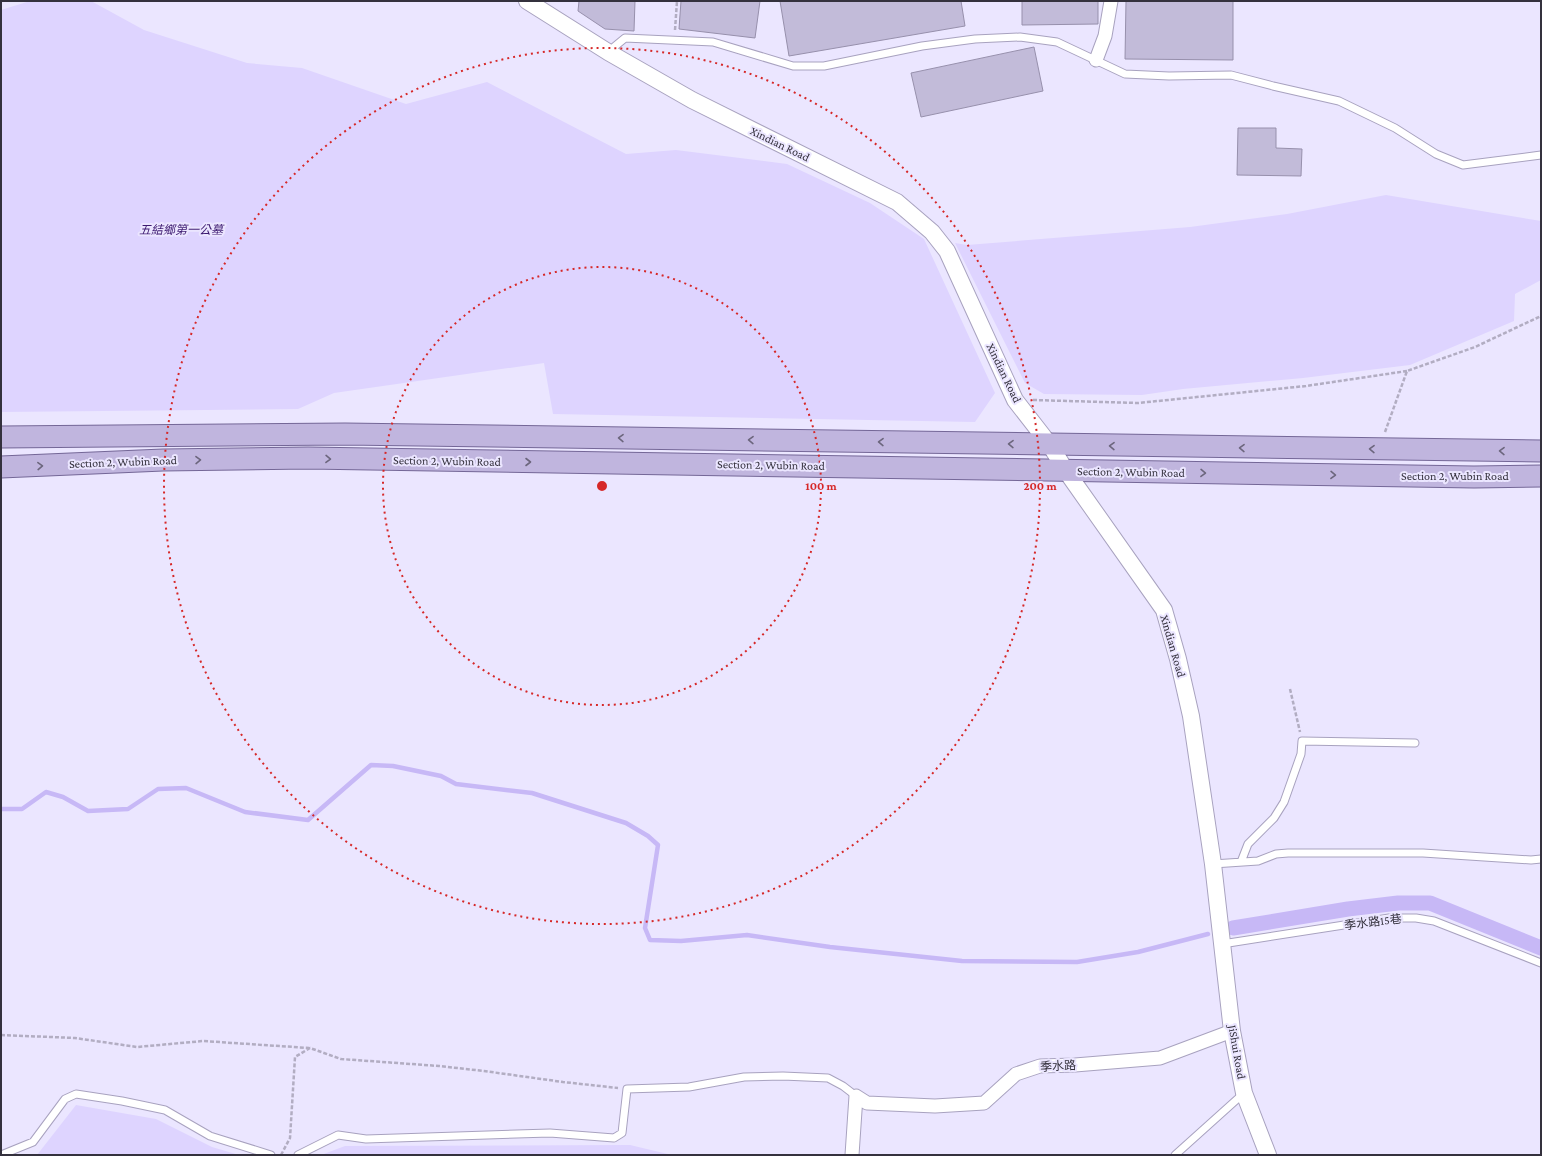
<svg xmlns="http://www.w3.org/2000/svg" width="1542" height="1156" font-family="'Crimson Pro','Noto Sans TC',serif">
<rect width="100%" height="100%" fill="#ebe6ff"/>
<path fill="#ded4ff" d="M30,1h61l53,29 103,33 55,5 104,36 81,-22 139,72 50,-4 111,14 83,39 54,36 71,154 -20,29 -422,-8 -9,-51 -210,30 -36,16 -297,3v-402z
M1386,195l155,26v59l-26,14 -1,27 -104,44 -107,13 -120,11 -41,6 -98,-1 -19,-11 -70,-140 12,2 223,-18 97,-13z
M76,1105l80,14 56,28 27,8h-202z
M630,1145l42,10h-351l24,-9z"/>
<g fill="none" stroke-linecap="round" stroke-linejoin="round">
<path stroke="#c7b8f6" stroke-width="4.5" d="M1,809h21l24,-17 17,5 25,14 40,-2 30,-20 28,-1 59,24 63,8 63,-55 22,1 48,10 15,8 76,9 94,30 22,13 10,9 -13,83 5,12 31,1 66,-6 83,12 132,14 115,1 61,-10 70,-18"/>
<path stroke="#c7b8f6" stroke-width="15" d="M1233,928l115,-19 50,-6h32l111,45"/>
</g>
<path fill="#c2bbd9" stroke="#9790ac" d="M579,1h56l-1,30 -29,-2 -27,-18z
M681,1h79l-5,37 -76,-9z
M780,1h181l4,25 -176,30z
M1022,1h76v23l-76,1z
M1126,1h107v59l-108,-1z
M1034,47l9,44 -122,26 -10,-44z
M1238,128h38v20l26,1 -1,27 -64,-1z"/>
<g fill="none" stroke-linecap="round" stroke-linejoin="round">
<defs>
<path id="service" d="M608,52l17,-14 88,4 80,24h31l98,-20 53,-7 45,-2 37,5 68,32 44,2 62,-1 42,11 66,15 56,27 41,26 27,11 78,-10
M1241,862l7,-18 26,-26 10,-16 17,-48 1,-13 113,2
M1213,864l45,-3 18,-7 12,-1h135l108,7 10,-1
M1222,944l167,-26h27l18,3 107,42
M1,1155l32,-13 32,-43 11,-5 46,7 43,9 45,26 61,19
M298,1155l40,-20 28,4 184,-6 64,5 8,-5 5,-44 62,-2 55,-10 39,-1 45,2 15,8 13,10
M1175,1155l69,-62"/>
<path id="minor" d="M1096,60l9,-24 6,-35
M852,1155l4,-59 11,7 68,3 49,-3 32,-29 24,-8 35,-1 85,-7 72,-27"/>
<path id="tertiary" d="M527,1l81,51 84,48 205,102 35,30 15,19 68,149 35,45 16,26 98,139 14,49 13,57 22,148 19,167 12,62 24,62"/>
<path id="primary" d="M1,437l344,-3 1196,17
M1,467l162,-7 145,-2 1166,19 67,-1"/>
</defs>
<use href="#service" stroke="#a8a2bf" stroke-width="9"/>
<use href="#minor" stroke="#a8a2bf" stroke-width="15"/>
<use href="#tertiary" stroke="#a8a2bf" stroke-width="18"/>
<use href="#primary" stroke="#746797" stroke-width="23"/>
<path stroke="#b2adc2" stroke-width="2.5" stroke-dasharray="4 2" stroke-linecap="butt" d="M675,30l2,-29
M1033,400l105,3 168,-17 101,-15
M1385,432l22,-61 68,-24 66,-31
M1290,689l10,43
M1,1035l74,3 62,9 66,-6 106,7
M281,1155l9,-17 5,-81 15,-9 31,11 98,7 45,5 79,11 55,6"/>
<use href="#service" stroke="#fff" stroke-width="7"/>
<use href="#minor" stroke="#fff" stroke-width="13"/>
<use href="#tertiary" stroke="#fff" stroke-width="16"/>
<use href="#primary" stroke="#c0b5de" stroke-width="21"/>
</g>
<defs><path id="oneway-chevron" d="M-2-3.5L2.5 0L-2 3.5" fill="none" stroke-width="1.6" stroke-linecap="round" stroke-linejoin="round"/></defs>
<g stroke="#6c667d">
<use href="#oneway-chevron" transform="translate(621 438) rotate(-179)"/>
<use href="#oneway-chevron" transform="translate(751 440) rotate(-179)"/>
<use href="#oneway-chevron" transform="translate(881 442) rotate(-179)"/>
<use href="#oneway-chevron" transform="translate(1011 444) rotate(-179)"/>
<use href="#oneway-chevron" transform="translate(1112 446) rotate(-179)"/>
<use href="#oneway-chevron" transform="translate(1242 448) rotate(-179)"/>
<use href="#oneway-chevron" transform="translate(1372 449) rotate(-179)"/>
<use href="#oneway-chevron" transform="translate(1502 451) rotate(-179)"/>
<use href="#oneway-chevron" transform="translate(328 459) rotate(1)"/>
<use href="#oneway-chevron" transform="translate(198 460) rotate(-1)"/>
<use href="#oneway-chevron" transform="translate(528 462)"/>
<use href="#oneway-chevron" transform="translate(40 466) rotate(-2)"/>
<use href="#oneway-chevron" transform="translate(1203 473) rotate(1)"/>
<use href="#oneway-chevron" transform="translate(1333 475) rotate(1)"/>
</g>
<g fill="none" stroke="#d62828" stroke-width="2" stroke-dasharray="2 4">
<circle cx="602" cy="486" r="219"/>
<circle cx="602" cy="486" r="438"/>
</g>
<g text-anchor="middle" stroke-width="4" stroke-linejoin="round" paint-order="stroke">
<g font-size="12" fill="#34313d" stroke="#ebe6ff">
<text transform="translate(780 144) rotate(26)" y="4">Xindian Road</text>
<text transform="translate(1004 373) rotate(64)" y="4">Xindian Road</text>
<text transform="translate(447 461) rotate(1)" y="4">Section 2, Wubin Road</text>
<text transform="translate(123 462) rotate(-2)" y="4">Section 2, Wubin Road</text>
<text transform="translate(771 465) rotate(1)" y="4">Section 2, Wubin Road</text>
<text transform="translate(1131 472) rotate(1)" y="4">Section 2, Wubin Road</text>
<text x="1455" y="480">Section 2, Wubin Road</text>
<text transform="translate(1173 646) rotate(74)" y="4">Xindian Road</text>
<text transform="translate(1373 922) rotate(-7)" y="4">季水路15巷</text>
<text transform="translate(1237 1052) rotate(80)" y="4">JiShui Road</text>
<text transform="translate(1058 1066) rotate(-3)" y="4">季水路</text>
</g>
<g font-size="12" font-style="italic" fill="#3d1a71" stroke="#ebe6ff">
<text x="181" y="234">五結鄉第一公墓</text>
</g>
</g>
<circle cx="602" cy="486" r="6" fill="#d62828" stroke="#ebe6ff" stroke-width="2"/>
<g font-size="12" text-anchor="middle" font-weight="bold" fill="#d62828" stroke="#ebe6ff" stroke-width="4" stroke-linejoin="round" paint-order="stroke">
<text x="821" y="490">100 m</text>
<text x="1040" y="490">200 m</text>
</g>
<rect width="1542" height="1156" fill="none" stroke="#34313d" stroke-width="4"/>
</svg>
